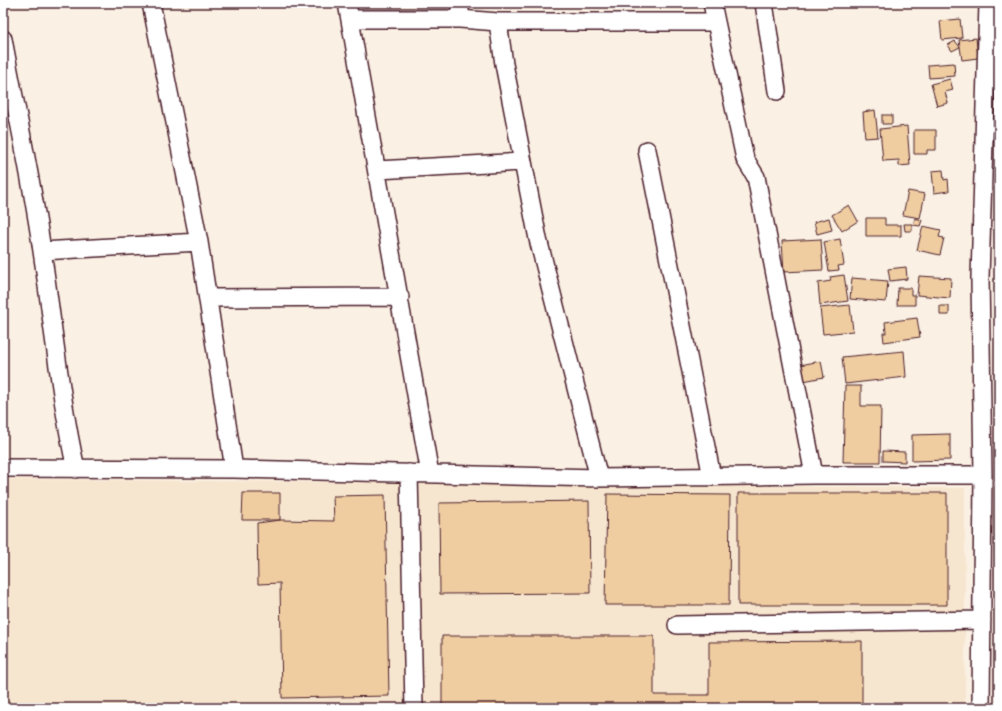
<svg xmlns="http://www.w3.org/2000/svg" width="1002" height="711" font-family="Mali,sans-serif">
<rect width="100%" height="100%" fill="#faf0e3"/>
<filter id="ink" filterUnits="userSpaceOnUse"><feTurbulence type="fractalNoise" baseFrequency=".025" numOctaves="2"/><feDisplacementMap in="SourceGraphic" scale="8" xChannelSelector="R" yChannelSelector="G"/><feConvolveMatrix kernelMatrix="1 2 1 2 8 2 1 2 1" color-interpolation-filters="sRGB"/></filter>
<g filter="url(#ink)">
<path fill="#f7e6cf" d="M3,479l962,9v220h-962z"/>
<path fill="#efcda1" stroke="#4a1f2b" d="M960,19l2,19 -20,2 -2,-19z
M976,38l2,20 -16,2 -3,-20z
M955,41l5,6 -8,4 -4,-6z
M954,63l1,13 -26,2 -1,-13z
M950,79l3,11 -8,2 3,11 -11,3 -6,-22z
M875,110l3,27 -13,1 -2,-26z
M882,115h10v9h-10z
M907,126l3,39 -11,1v-6l-16,1 -3,-32z
M914,130h22v20h-9v4h-13z
M943,170l1,10 4,-1 1,12 -15,2 -2,-22z
M908,191l17,3 -5,24 -17,-3z
M849,205l9,16 -16,10 -10,-16z
M829,218l3,12 -15,4 -3,-12z
M866,218h19v7h16v11h-35z
M915,218l7,2 -2,6 -7,-1z
M904,224h8v7h-7z
M923,226l18,4 -2,7 5,1 -4,17 -23,-5z
M821,239l2,31 -39,2 -2,-31z
M840,239l4,26 -6,1 1,4 -10,1 -5,-29z
M906,267l1,12 -17,2 -2,-12z
M844,275l4,26 -28,4 -2,-22 13,-2 -1,-4z
M919,276l32,2 -1,20 -33,-3z
M852,278l36,3 -2,21 -36,-3z
M898,288h13v7h4v10h-18z
M850,305l3,26 -30,3 -3,-26z
M940,306h9v9h-9z
M917,318l3,19 -36,5 -1,-9h3l-1,-11z
M904,351l2,26 -61,7 -3,-27z
M821,361l3,16 -26,5 -3,-16z
M845,386h16v20h20l-1,56h-37z
M950,434v26l-38,1v-26z
M883,451l22,1v10l-22,-1z
M243,493h37v27h-38z
M738,493h209v112h-209z
M607,494l123,1 -1,110h-124z
M385,495l4,201 -107,2 -2,-115 -22,1 -1,-61 23,-3 54,1 -1,-25z
M589,501l1,92 -150,1 -1,-91z
M442,636h212v59h55v-53l153,-1v67h-420z"/>
<g fill="none" stroke-linecap="round" stroke-linejoin="round">
<defs>
<path id="minor" d="M151,3l48,239 35,227
M347,3l83,471
M460,3v16l38,3 6,42 34,175 61,239
M712,3l33,156 11,18 58,298
M764,3l13,88
M350,19h110
M498,22h218
M3,39c13,71 29,141 39,212 11,73 18,146 34,218
M647,150l65,327
M377,170l146,-8
M42,251l157,-9
M208,298l192,-1
M3,468l231,1 365,9 215,-3h169
M409,473l5,235
M677,625l305,-5
M981,708l2,-233 -3,-197 8,-275"/>
</defs>
<use href="#minor" stroke="#4a1f2b" stroke-width="20"/>
<use href="#minor" stroke="#fff" stroke-width="17"/>
</g>
</g>
<rect width="1002" height="711" fill="none" stroke="#fff" stroke-width="16"/>
<rect x="8" y="8" width="986" height="695" fill="none" stroke="#4a1f2b" stroke-width="1.5" filter="url(#ink)"/>
</svg>
